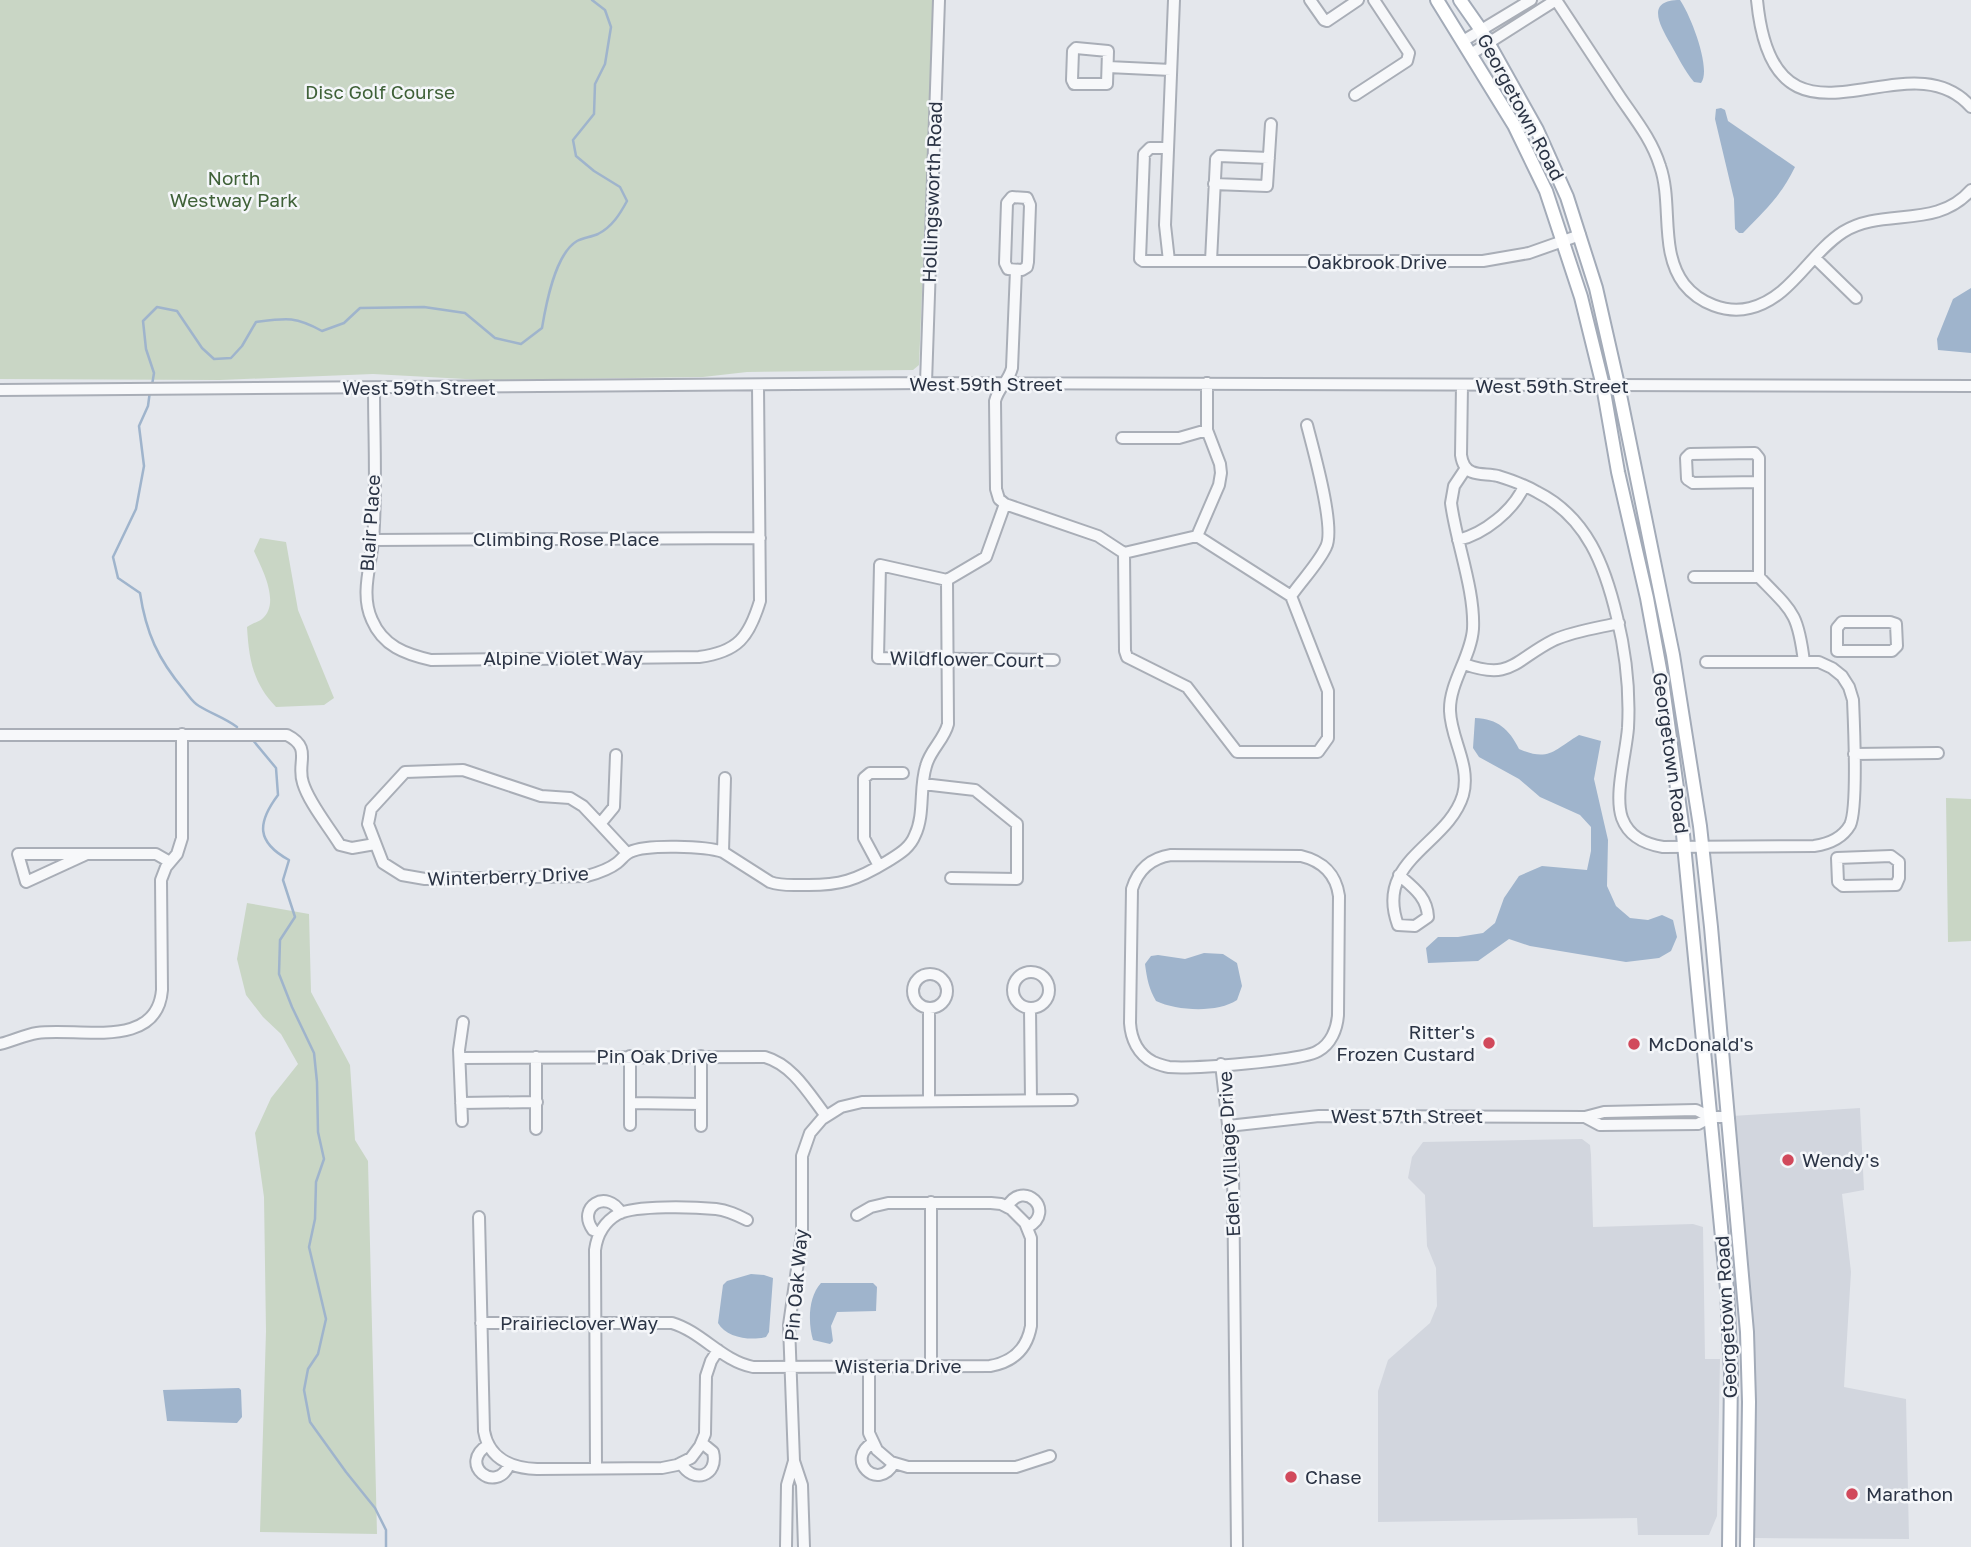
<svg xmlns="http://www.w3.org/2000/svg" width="1971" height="1547" font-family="'Golos Text',sans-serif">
<rect width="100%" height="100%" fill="#e4e7ec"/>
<path fill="#d2d6de" d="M1860,1108l4,82 -22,4 9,78 -7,115 62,12 3,140 -155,-1 -3,-233 -19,-189z
M1582,1139l8,6 1,10 2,72 100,-3 10,3 2,132h15l-3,157 -8,19h-71l-1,-17 -259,4v-131l10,-31 42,-37 7,-17 -1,-38 -9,-22 -2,-51 -17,-17 4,-21 11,-15z"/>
<path fill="#c9d6c5" d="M0,0h934l-15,365 -6,5 -166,2 -44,5 -219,3 -111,-6 -153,6 -220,-1z
M260,538l26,4 12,68 36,88 -10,7 -48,2c-23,-24 -27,-47 -29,-80 4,-3 11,-5 15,-8 19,-16 0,-50 -8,-68z
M1946,798l25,1v142l-23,1z
M247,903l62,11 2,78 39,73 5,75 13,21 9,373 -117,-2 6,-201 -2,-134 -9,-64 16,-35 27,-34 -17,-30 -18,-17 -17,-22 -9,-36z"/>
<path fill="#9fb4cc" d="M1680,0c10,14 32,69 21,83l-7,-1c-10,-12 -16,-25 -24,-39 -10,-18 -25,-43 10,-43z
M1721,108l4,2 3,11 67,46c-14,29 -30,43 -52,66h-4l-4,-4 -1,-30 -19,-80 1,-10z
M1971,288v65l-33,-3 -1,-11 16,-40z
M1475,718c23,1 34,11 44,31 30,13 35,1 60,-14l22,6 -7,38 14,61 -1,46 9,20 14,12 18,2 14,-5 11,5 4,17 -6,14 -12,7 -33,4 -96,-16 -21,-7 -31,22 -50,2 -2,-15 12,-11h20l25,-4 12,-10 9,-25 15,-22 23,-10 45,4 4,-19v-24l-11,-12 -40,-18 -21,-18 -40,-22 -6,-9z
M1204,953l19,1 14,9 5,23 -5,14c-19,13 -60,11 -81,1 -7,-12 -9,-22 -11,-37l6,-8 7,-1 27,4z
M751,1274l13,1 9,3 -4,54 -3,5c-15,4 -40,1 -48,-14l5,-38 4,-4z
M821,1283h52l4,4 -1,24 -39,1 -6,14 2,15 -3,3 -17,-4c-5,-17 -5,-43 8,-57z
M239,1388l2,2 1,27 -5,6 -70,-2 -4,-31z"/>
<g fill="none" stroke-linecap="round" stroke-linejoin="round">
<path stroke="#9fb4cc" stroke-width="2.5" d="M152,385l2,-12 -8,-24 -3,-28 14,-14 20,4 25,37 12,11 17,-1 11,-12 14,-24c30,-4 39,-6 66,9l22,-8 16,-15 64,-1 41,6 30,25 26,6 21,-16c4,-24 13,-74 35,-87 6,-3 14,-4 21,-7 14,-7 22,-20 29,-33l-7,-14 -26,-16 -18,-15 -3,-16 21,-26 1,-30 10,-20 6,-37 -6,-17 -13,-10
M150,391l-2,15 -9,20 5,40 -8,43 -23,48 5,21 22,15c6,40 18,66 44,97 5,6 9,13 15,16 13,8 26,12 38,21
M252,739l24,29 2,27c-21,28 -22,47 11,65l-6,20 12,37 -15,23 -1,34 13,33 22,46 3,29 1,50 6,27 -8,23 -1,37 -6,28 17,72 -8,35 -10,15 -4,21 6,32 36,50 29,36 11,22v17"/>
<defs>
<path id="minor" d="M1310,0l14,20 3,1 31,-21
M1757,0c17,177 149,32 214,107
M1463,41l68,-41
M1076,48l32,3 -1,33h-33l-2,-4 1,-29z
M1471,54l85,-54c21,32 43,65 64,97 15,22 32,43 40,69 13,37 -1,85 24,118 15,19 42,30 66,24 41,-10 59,-54 93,-76 40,-25 93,-2 128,-42
M1108,67l63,3
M1355,95l52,-34 2,-8 -35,-53
M1168,148h-18l-6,6 -4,105 3,2h340l46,-8 51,-18
M1214,184l53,2 4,-62
M1012,197l15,1 3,7 -2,57 -1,5 -5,3 -14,-1 -3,-6 2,-60z
M1815,258l41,40
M1169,261l-4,-36 9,-225
M1211,261l5,-102 3,-3 50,2
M1016,270l-4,98c-3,13 -14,20 -17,33l1,88 3,10 6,5 93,32 26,17 73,-17
M926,383l13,-383
M1462,385l-1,70c1,7 3,14 11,17 7,3 17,2 26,4 13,4 27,9 39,16 50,25 68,74 80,125 9,37 13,74 11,111 -2,26 -14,67 -6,90 7,19 23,26 41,29l151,-1c14,-2 28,-7 36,-21 8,-17 4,-102 3,-125l-4,-13 -7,-11 -10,-8 -13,-6h-113
M374,389c0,50 3,101 -1,151 -2,26 -13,54 -1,80 11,26 33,34 59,40l268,-3c39,-5 50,-20 61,-56l-2,-215
M0,390l926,-7 1045,3
M1122,438h57l28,-8
M1755,453l4,5v24l-66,1 -6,-4 -1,-21 4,-4z
M1759,482v95
M1197,536l22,-51 2,-12 -1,-9 -13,-34v-47
M373,540l387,-2
M1458,540c26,-6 56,-30 66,-54
M1124,553l1,98 2,6 60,30 50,65h81l10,-14v-47l-37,-95 -94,-60
M1694,577h65c34,35 39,36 45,85
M947,580l-67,-15 -2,93 176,2
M947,580l39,-23 19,-53
M1291,596c11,-16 27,-32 35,-49 10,-19 -13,-98 -19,-122
M1842,622h48l6,2 1,22 -5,5h-55v-23z
M1464,664c48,17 50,-4 90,-24 20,-9 43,-12 65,-17
M0,735h287c26,13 9,28 16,48 6,20 26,44 37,62l12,3 23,-4
M1854,754l84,-1
M616,755l-2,52 -14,17 27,29
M923,784l52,6 42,34v55l-66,-1
M600,824l-17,-18 -13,-8 -29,-2 -78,-26 -58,2 -34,37 -3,15 15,39 19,12 23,4 162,-3c11,-3 21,-6 30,-13 5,-4 8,-9 13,-11 16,-8 76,-6 93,0l2,-74
M723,852l47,30c11,4 21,3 32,3 38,1 55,-5 86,-24 11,-7 22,-13 27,-26 10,-21 4,-47 11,-69 4,-16 18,-26 22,-42l-1,-144
M87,854h-69l8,28 61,-28h69l14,8
M1171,855l130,1c21,5 35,18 38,40l-1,119c-1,14 -7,29 -20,36 -16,10 -127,18 -149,16 -6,-1 -11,-3 -16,-5 -15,-8 -22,-23 -23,-39l2,-134c6,-19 19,-31 39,-34z
M1891,856l8,6v16l-3,7 -53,1 -5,-4 -1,-24z
M879,866l-15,-28v-60l6,-5h33
M1399,875c15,13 28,22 29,42l-13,9 -17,-1c-24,-65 50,-80 65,-130 8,-30 -12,-55 -13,-84 -1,-28 21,-54 23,-82 2,-39 -17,-87 -22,-126l3,-17 12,-18
M1013 990a18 18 0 1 1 36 0a18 18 0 1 1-36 0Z
M913 991a17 17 0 1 1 34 0a17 17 0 1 1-34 0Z
M929,1008v92
M1030,1008l1,92
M0,1044c13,-3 24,-9 37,-11 40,-6 120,18 125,-43l-1,-110 5,-13 11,-13 5,-16v-104
M630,1056v69
M536,1057v72
M461,1058l304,-1c28,8 44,37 61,59
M1221,1064l12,104 4,379
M461,1103l76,-1
M630,1103l71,1
M1585,1117l15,8 98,-1 13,-7
M462,1121l-3,-71 4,-28
M701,1126v-70
M1228,1126l91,-10 266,1 19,-5 92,-2 15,7h16
M1007,1207c16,-29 50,4 21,20
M479,1217l5,214c5,28 27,37 53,38l125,-1 15,-3 14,-7 9,-12 5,-12 1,-58 5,-15 7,-11
M600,1233l-7,-3c-17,-23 14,-42 28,-17
M481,1323h191c30,9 50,38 81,44l237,-1c23,-4 37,-17 41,-40v-88l-6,-15 -14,-14 -10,-5 -10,-1h-103l-17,4 -14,8
M869,1366v67l8,17 14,12 17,5h108l34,-11
M931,1366v-164
M873,1443c-29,16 5,50 21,20
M488,1445c-31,19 8,50 21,20
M681,1463c12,22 38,13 32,-11l-11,-9
M596,1468l-1,-218c2,-15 9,-28 23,-36 18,-9 76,-7 98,-5 11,1 21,6 31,11
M786,1547l1,-62 7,-24
M804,1547l-2,-62 -8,-24 -5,-136 13,-91v-78l8,-23 12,-14 19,-12 21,-5 210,-2"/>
<path id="major" d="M1437,0l77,125 32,66 35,106 22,89 15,86 29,126 15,82 20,144 45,465 4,84 -2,174
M1460,0l21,30 56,100 30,67 29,91 22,97 55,270 27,171 11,101 36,405 2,70 -2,145"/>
</defs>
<use href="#minor" stroke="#a9aeb7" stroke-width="14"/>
<use href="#major" stroke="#a3abb8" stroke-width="16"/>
<use href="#minor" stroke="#f7f8fa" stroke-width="10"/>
<use href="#major" stroke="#fff" stroke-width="12"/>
</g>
<g fill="#d1495b" stroke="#f4f6f9" stroke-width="2.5">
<circle cx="1489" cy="1043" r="7"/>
<circle cx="1634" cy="1044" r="7"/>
<circle cx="1788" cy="1160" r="7"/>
<circle cx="1291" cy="1477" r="7"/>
<circle cx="1852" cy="1494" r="7"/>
</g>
<g text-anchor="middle" stroke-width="5" stroke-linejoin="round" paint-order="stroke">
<g font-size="19" fill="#3f6138" stroke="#f4f6f9">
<text x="380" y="99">Disc Golf Course</text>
<text x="234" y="185">North<tspan x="234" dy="22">Westway Park</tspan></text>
</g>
<g font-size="19" fill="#2b3445" stroke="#f4f6f9">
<text transform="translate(1521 107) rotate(62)" y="7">Georgetown Road</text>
<text transform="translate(932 192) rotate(-88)" y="7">Hollingsworth Road</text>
<text x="1377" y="269">Oakbrook Drive</text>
<text x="986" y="391">West 59th Street</text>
<text x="1552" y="393">West 59th Street</text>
<text x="419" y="395">West 59th Street</text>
<text transform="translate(370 523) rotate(-86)" y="7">Blair Place</text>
<text x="566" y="546">Climbing Rose Place</text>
<text x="563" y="665">Alpine Violet Way</text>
<text transform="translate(967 659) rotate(1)" y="7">Wildflower Court</text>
<text transform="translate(1671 753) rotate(82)" y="7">Georgetown Road</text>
<text transform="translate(508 876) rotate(-2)" y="7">Winterberry Drive</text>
<text x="657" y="1063">Pin Oak Drive</text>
<text x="1407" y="1123">West 57th Street</text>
<text transform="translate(1229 1154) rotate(-93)" y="7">Eden Village Drive</text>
<text transform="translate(796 1285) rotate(-85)" y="7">Pin Oak Way</text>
<text transform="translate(1726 1317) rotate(-93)" y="7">Georgetown Road</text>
<text x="579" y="1330">Prairieclover Way</text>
<text x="898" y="1373">Wisteria Drive</text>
</g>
<g font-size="19" fill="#2b3445" stroke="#f4f6f9" text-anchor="start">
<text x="1475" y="1039" text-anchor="end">Ritter's<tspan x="1475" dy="22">Frozen Custard</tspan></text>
<text x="1648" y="1051">McDonald's</text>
<text x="1802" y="1167">Wendy's</text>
<text x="1305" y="1484">Chase</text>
<text x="1866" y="1501">Marathon</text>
</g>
</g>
</svg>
